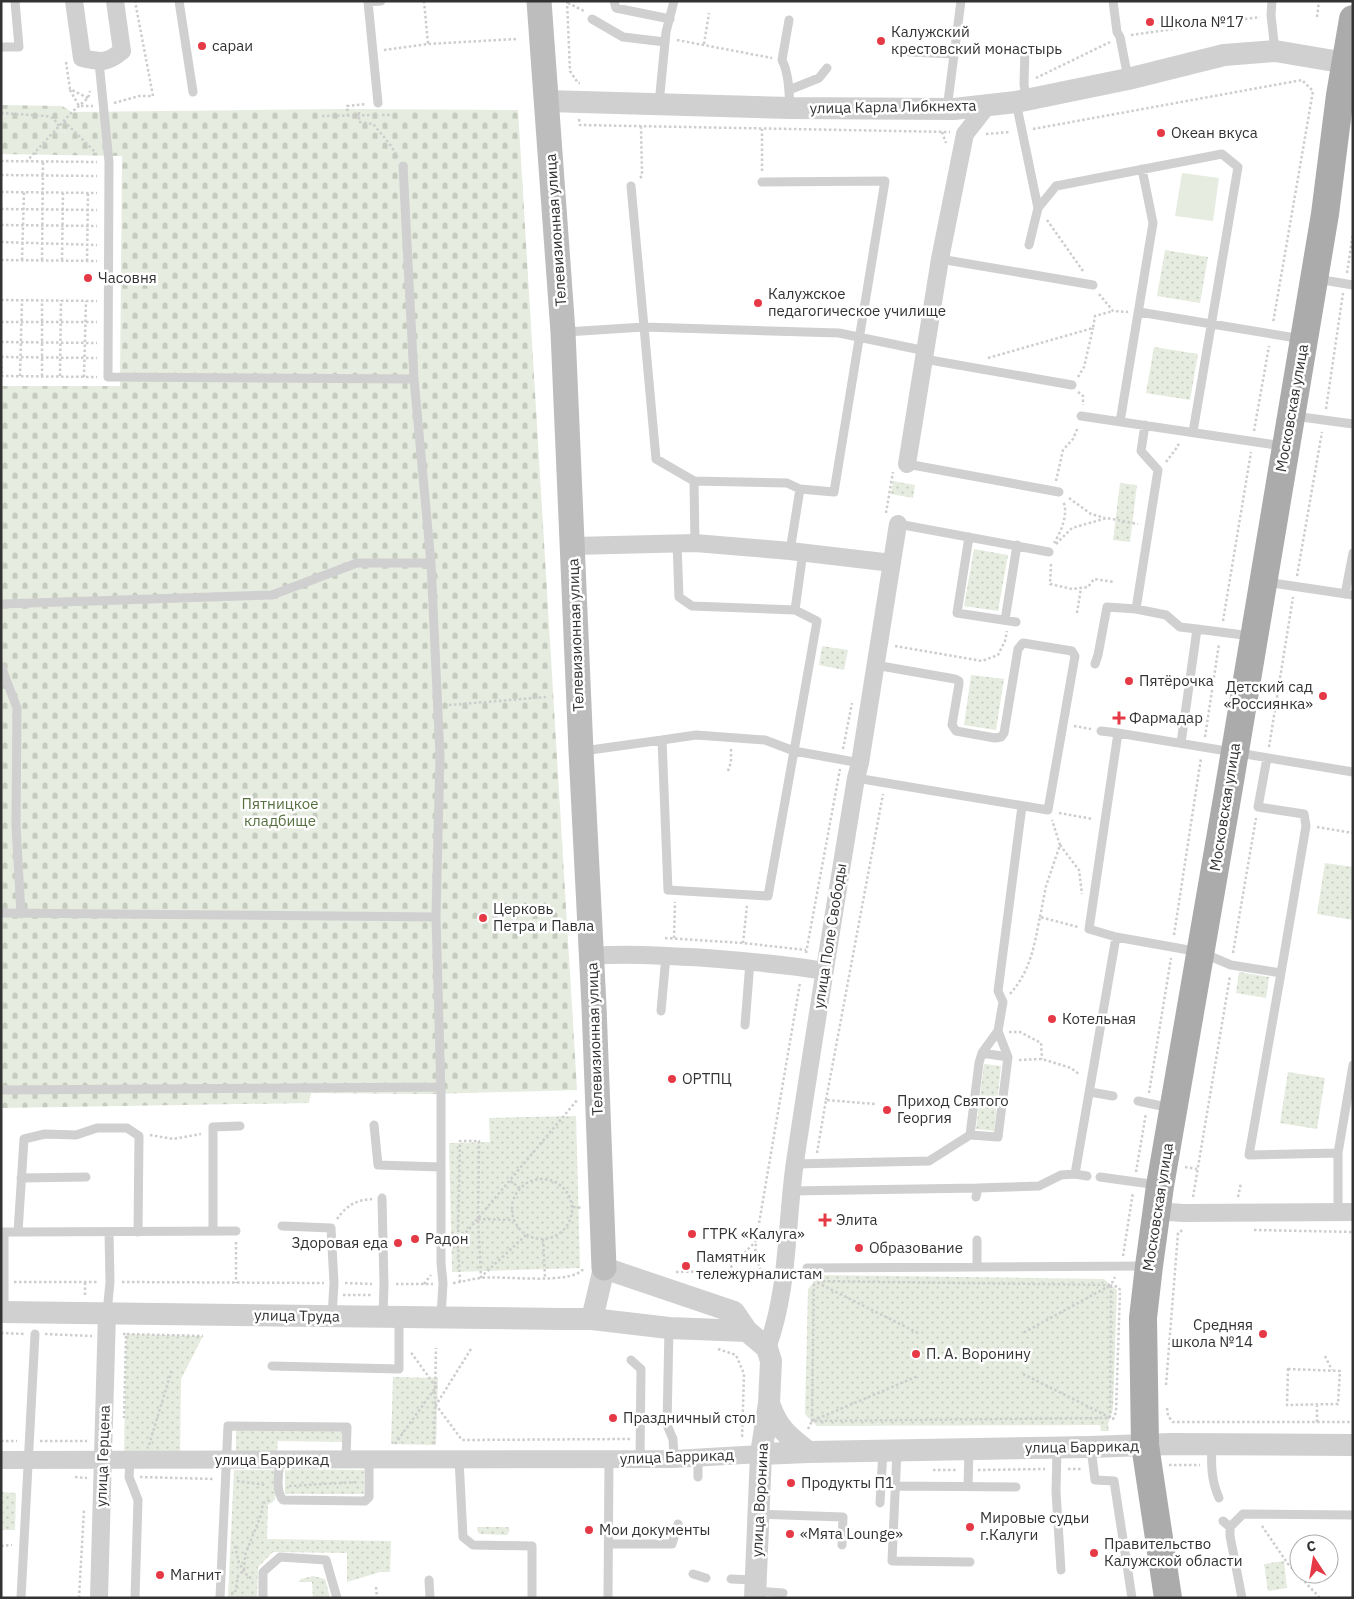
<svg xmlns="http://www.w3.org/2000/svg" width="1354" height="1599" font-family="'IBM Plex Sans',sans-serif">
<defs>
<pattern id="grass-dots" width="8" height="8" patternUnits="userSpaceOnUse" patternTransform="scale(1.25)"><rect width="8" height="8" fill="#e6ecdf"/><path d="M2 2h.1M6 6h.1" fill="none" stroke="#c6cbc0" stroke-width="1.8" stroke-linecap="round"/></pattern>
<pattern id="cemetery-stones" width="16" height="16" patternUnits="userSpaceOnUse" patternTransform="scale(1.25)"><rect width="16" height="16" fill="#e6ecdf"/><path d="M2 7V4a2 2 0 0 1 4 0v3zM10 15v-3a2 2 0 0 1 4 0v3z" fill="#c6cbc0"/></pattern>
</defs>
<rect width="100%" height="100%" fill="#fff"/>
<path fill="url(#grass-dots)" d="M1165,250l43,7 -8,46 -43,-7z
M1154,347l44,7 -8,46 -44,-7z
M893,481l22,4 -2,13 -22,-4z
M1120,483l17,2 -7,57 -17,-2z
M974,549l34,6 -10,56 -34,-5z
M822,646l26,4 -4,20 -25,-5z
M971,675l33,4 -8,51 -32,-5z
M1325,863l28,4v53l-36,-6z
M1239,972l30,5 -3,21 -30,-5z
M984,1064l17,2 -7,65 -18,-2z
M1288,1072l37,6 -8,51 -37,-6z
M576,1116l4,152 -128,4 -3,-129 41,-1 -1,-24z
M820,1275l284,4 13,11 -4,119 -5,15 1,7h-8l-1,-6 -283,1 -12,-12 3,-125z
M126,1334l77,2 -22,43 -1,77 -56,-1z
M393,1377l45,1 -2,67 -45,-1z
M236,1430h108v12l-66,-1 -1,11h-41z
M285,1469l79,1v24h-79z
M234,1470h41v30l-7,5 -1,34 124,2 -1,31h-10l-33,10v-29l-74,-1 -15,15 -1,31h-29z
M1,1492l15,1 -1,37h-14z
M478,1527h30l2,3 -3,5 -27,-1 -3,-3z
M1284,1561l3,27 -19,3 -4,-27z
M313,1576l12,3 5,19h-17l-1,-16h-14l3,-3z"/>
<path fill="url(#cemetery-stones)" d="M1,105l61,1 10,6 269,-3 177,1 59,980 -146,4 -120,-1 -2,10 -308,5v-722h119l2,-230 -121,-2z"/>
<path fill="#e6ecdf" d="M1182,173l37,5 -6,43 -38,-5z"/>
<g fill="none" stroke-linecap="round" stroke-linejoin="round">
<path stroke="#cdcdcd" stroke-width="2.5" stroke-dasharray="2.5 2.5" stroke-linecap="butt" d="M424,1l4,43
M567,1l3,70 8,12h2
M568,3l16,8
M1317,17l2,-16
M1131,35l129,-18
M677,40l95,18
M704,44l5,-31
M384,50l44,-6 88,-5
M66,62l4,27 18,9
M1036,78l74,-36
M70,90l9,16
M114,103l25,-7h14l-18,-95
M81,106h12
M359,112v10l14,2 16,19 9,14
M1,113l45,3 7,2 6,8
M382,115h8
M322,116l54,-1
M348,116l-1,-10 19,-2
M579,119l1,6 370,7
M64,121l32,32
M1033,129l269,-49 11,11 -40,232
M942,132l4,11
M986,134l24,-2
M1,161l96,1
M26,162l46,-50 16,-14 2,-7
M762,171v-42
M1,175l96,1
M640,178l2,-2 -1,-50
M1,192l96,1
M1,209l96,1
M1047,220l36,51
M1,225l96,1
M1,242l96,3
M1,260l96,1
M22,260l2,-68
M42,260l1,-98
M62,260l1,-67
M87,261l1,-68
M1347,273l6,-40
M1099,294l14,17 15,1
M1,300l96,1
M1,322h96
M1,342l96,1
M1,356l1,20
M1,357l96,1
M988,358l105,-30 2,-12 18,-5
M1,376l96,1
M20,376l2,-76
M42,376v-76
M60,376l1,-76
M84,377l2,-76
M1078,377l6,-10 9,-39
M1078,392l5,4v9
M1326,409l17,-116
M1254,431l15,-85
M1166,462l12,-16 1,-4
M1056,481l7,-31 10,-11 5,-12
M1069,498l22,16 14,4
M886,513l7,-41
M1054,543c7,-11 15,-30 9,-42
M1056,544l16,-16 35,-10 31,6
M1051,564l-1,20 22,5 16,-2 6,-8 20,3
M1297,576l25,-144
M1077,613l4,-25
M1223,621l28,-169
M895,646l87,15 16,-6 7,-14 2,-10
M449,705l97,-8
M1074,726l17,3
M1205,737l14,-93
M1269,747l24,-150
M843,749l9,-46
M728,771l3,-9v-14
M1059,813l34,6
M1317,827l36,6
M1060,845l19,25 3,24
M1040,917l6,-31 14,-41 -8,-25
M1174,935l27,-177
M665,938l78,5 63,7
M674,938l1,-36
M743,943l4,-37
M806,953l34,-184
M1233,953l23,-135
M1010,994c21,-24 24,-48 30,-77l38,10
M1009,1032h11l21,11 1,16
M1019,1060l23,-1 29,9 9,7
M1149,1093l22,-135
M826,1100l57,-306
M150,1135l23,4 28,-5
M817,1153l9,-53 49,4
M1185,1167l12,2
M1136,1172l10,-59
M512 1209a30 30 0 1 1 60 0a30 30 0 1 1-60 0Z
M510,1181l10,7
M1193,1197l37,-221
M1238,1197l3,-14
M573,1207l10,1
M337,1219c10,-14 19,-19 35,-20
M478,1219l36,1
M1254,1230l99,2
M543,1239l2,38
M236,1242v41
M453,1248l125,-149
M1123,1256l10,-64
M727,1271l29,-30 44,-258
M676,1272l85,-2 -6,-14 1,-14
M813,1279l1,2 -2,140 298,-3
M14,1282h85
M122,1282l202,1
M460,1282l-2,-40 2,-101h19l-1,78 3,58 45,-42
M345,1283l27,1
M453,1283c10,-1 18,-4 28,-5 21,-3 92,8 103,-10
M396,1284h37
M424,1284l7,-9
M85,1295v-13
M343,1295h29
M1,1333l24,1
M918,1333l-104,-52 297,4 -88,48
M45,1334l47,2
M123,1334h3l-2,84
M127,1334l76,2
M471,1349l-35,56 26,35 168,-1
M718,1349l18,6 8,19 -2,65
M1325,1356l7,14
M1288,1369l52,2 -2,33 -51,1z
M1023,1374l90,45 3,-7 4,-122 -2,-3 -7,-2
M1166,1385l12,-152 6,-4
M1167,1408l1,8 5,6h180
M1110,1418l1,-133 4,-8
M1317,1422v-16
M808,1429l4,-8 106,-45
M1,1441h16
M40,1441h47
M395,1444l41,-57 -26,-36
M434,1444l2,-96
M149,1445l23,-76
M1169,1465h31
M1068,1469h15
M933,1470h25
M978,1470l67,-1
M75,1477l12,1
M140,1477l74,2
M237,1481l29,4
M289,1486l70,-4
M1262,1526l26,38 32,34
M1,1546l11,-1
M235,1546l4,17 9,14 5,1
M376,1587l1,11
M231,1594l4,-1 3,-17 6,-6 1,-15 16,-40 2,-12 7,-3
M79,1598l5,-89"/>
<path stroke="#d0d0d0" stroke-width="9" d="M179,1l14,91
M614,1l2,7 54,11
M1113,1l4,31 3,5 8,41
M1272,1l-1,14 4,36
M592,19l31,18 42,5
M789,20l-7,40c7,14 7,32 8,48
M1,47h18l-4,-46
M1025,49l-1,35 2,15
M909,52l46,2
M99,62l10,100 -1,215 306,2
M789,90l30,-12 8,-10
M1016,102l22,106 -9,37
M378,103l-10,-101 13,-1
M659,104l7,-72 8,-31
M947,109l14,-108
M403,166l11,213 17,184 9,193 -4,161 5,176v170l2,20 -2,34
M762,182l123,-1 -51,311 -34,-3
M631,186l13,141 195,6 87,18
M1038,208l18,-22 166,-32 16,13 -45,265
M940,259l153,26
M1317,279l36,6
M1139,312l163,27
M566,332l78,-5 12,132 38,22 1,62
M924,359l148,26
M1081,416l202,30
M1294,416l59,8
M1120,422l33,-199 -11,-54
M1145,425l-4,26 17,19 -22,139 30,6 14,12 17,2
M907,464l152,28
M694,481l93,2 13,6 -10,62
M898,524l151,28
M969,537l-12,76 59,9
M677,543l2,54 13,9 103,4 8,-58
M1266,582l87,13
M1345,594l8,-41
M1,604l271,-9 85,-32h74
M1005,620l12,-75
M1095,664l3,-9 9,-48 29,2
M1,666l16,42 -1,117 5,89
M1101,731l17,2
M662,740l34,-5 69,5 29,11 23,-130 -22,-11
M1181,743l16,-114 54,7
M583,751l79,-11 6,150 100,6 26,-145 66,12
M1267,758l-9,49 46,7 2,12 -25,147
M856,778l192,32 27,-154 -3,-5 -49,-8 -5,6 -14,84 -3,4 -6,1 -39,-7 -4,-6 7,-41v-3l-4,-2 -80,-14
M1,913l435,4
M661,1011l5,-55
M745,1025l5,-63
M982,1053l26,4
M1,1090l440,-3
M1090,1092l23,4
M1138,1101l33,7
M374,1125l4,40 63,2
M970,1135l28,2 10,-80 -10,-26
M1338,1153l15,-88
M794,1164l135,-3 41,-26 9,-72 3,-10 16,-22 5,-29 -5,-11 24,-185
M1075,1174l41,-237
M1100,1177l58,8
M21,1178l65,-1
M791,1191l187,-3
M976,1197l2,-9 61,-2 22,-11 14,-1 12,2
M382,1198l2,87 -1,30
M1338,1213v-60l-89,2 32,-182 -50,-8 -31,-13 -84,-15 -27,-8 29,-196 235,39
M282,1226l49,2 3,55 -2,33
M213,1231v-104l27,-1
M1,1232h3v79
M4,1232h14l6,-93 21,-5 31,1 21,-7h30l12,8 -1,96
M18,1232l218,-1
M977,1240v26
M807,1268l340,-2
M107,1313l3,-31 -1,-50
M669,1328l-2,97 6,14 1,20
M631,1360l10,9 -1,89
M272,1366l127,3v-51
M1212,1445c-1,19 -1,35 7,53
M1057,1448l-1,44 5,78
M1091,1448l4,32 19,1 18,117
M897,1450l-5,111 78,1
M698,1458v19
M459,1459l4,78 10,8 59,1v52
M130,1460l-1,17 9,23 -3,98
M280,1460c-1,12 -5,31 3,40l82,1 4,-4v-37
M896,1486l120,1
M968,1486l1,-37
M880,1503l3,-52
M758,1514l85,3 -1,28
M1223,1521l7,6v9l12,62
M1230,1527l13,-13 110,1
M609,1544h63l6,-20
M693,1574l13,4
M731,1579l24,1
M429,1580l1,18
M756,1591l27,2
M21,1598l14,-264
M220,1598l8,-172 119,1 -1,33
M263,1598v-26l17,-15 46,3 11,38
M608,1598l1,-139"/>
<path stroke="#d0d0d0" stroke-width="18" d="M74,1l8,57c19,4 24,6 40,-7l-7,-50
M907,464l33,-205 25,-125 22,-28
M573,546l122,-3 95,8 102,12
M591,956c39,-3 77,0 115,2 40,3 79,6 118,13
M1156,1211l27,2 170,-1
M767,1348c22,-58 19,-125 28,-186 19,-128 40,-256 61,-384l4,-15 38,-239
M1,1460l673,-1 87,-5
M99,1598l8,-285"/>
<path stroke="#d0d0d0" stroke-width="22" d="M547,101l243,7 164,1 62,-7 112,-23 96,-24 51,-4 71,12
M1,1312l561,7h30l77,9 78,3
M592,1319l12,-51 130,44 13,19 20,17 4,13 -2,42 -8,51 -6,144
M769,1403c9,26 18,32 39,49
M761,1454l47,-2 282,-5 81,-3 182,1"/>
<path stroke="#bdbdbd" stroke-width="25" d="M539,1l24,331 18,419 13,255 10,262"/>
<path stroke="#ababab" stroke-width="28" d="M1168,1598l-23,-153 -2,-127 6,-52 11,-80 69,-399 96,-573 15,-119 13,-76"/>
</g>
<g fill="#e63946" stroke="#fff" stroke-width="2">
<circle cx="1150" cy="22" r="5"/>
<circle cx="881" cy="41" r="5"/>
<circle cx="202" cy="46" r="5"/>
<circle cx="1161" cy="133" r="5"/>
<circle cx="88" cy="278" r="5"/>
<circle cx="758" cy="303" r="5"/>
<circle cx="1129" cy="681" r="5"/>
<circle cx="1323" cy="696" r="5"/>
<path d="M1116.5 710.5h5v5h5v5h-5v5h-5v-5h-5v-5h5z"/>
<circle cx="483" cy="918" r="5"/>
<circle cx="1052" cy="1019" r="5"/>
<circle cx="672" cy="1079" r="5"/>
<circle cx="887" cy="1110" r="5"/>
<path d="M822.5 1212.5h5v5h5v5h-5v5h-5v-5h-5v-5h5z"/>
<circle cx="692" cy="1234" r="5"/>
<circle cx="415" cy="1239" r="5"/>
<circle cx="398" cy="1243" r="5"/>
<circle cx="859" cy="1248" r="5"/>
<circle cx="686" cy="1266" r="5"/>
<circle cx="1263" cy="1334" r="5"/>
<circle cx="916" cy="1354" r="5"/>
<circle cx="613" cy="1418" r="5"/>
<circle cx="791" cy="1483" r="5"/>
<circle cx="970" cy="1527" r="5"/>
<circle cx="589" cy="1530" r="5"/>
<circle cx="790" cy="1534" r="5"/>
<circle cx="1094" cy="1553" r="5"/>
<circle cx="160" cy="1575" r="5"/>
</g>
<g text-anchor="middle" stroke-width="5" stroke-linejoin="round" paint-order="stroke">
<g font-size="15" fill="#333" stroke="#fff" text-anchor="start">
<text x="1160" y="27">Школа №17</text>
<text x="891" y="37">Калужский<tspan x="891" dy="17">крестовский монастырь</tspan></text>
<text x="212" y="51">сараи</text>
<text x="1171" y="138">Океан вкуса</text>
<text x="98" y="283">Часовня</text>
<text x="768" y="299">Калужское<tspan x="768" dy="17">педагогическое училище</tspan></text>
<text x="1139" y="686">Пятёрочка</text>
<text x="1313" y="692" text-anchor="end">Детский сад<tspan x="1313" dy="17">«Россиянка»</tspan></text>
<text x="1129" y="723">Фармадар</text>
<text x="493" y="914">Церковь<tspan x="493" dy="17">Петра и Павла</tspan></text>
<text x="1062" y="1024">Котельная</text>
<text x="682" y="1084">ОРТПЦ</text>
<text x="897" y="1106">Приход Святого<tspan x="897" dy="17">Георгия</tspan></text>
<text x="836" y="1225">Элита</text>
<text x="702" y="1239">ГТРК «Калуга»</text>
<text x="425" y="1244">Радон</text>
<text x="388" y="1248" text-anchor="end">Здоровая еда</text>
<text x="869" y="1253">Образование</text>
<text x="696" y="1262">Памятник<tspan x="696" dy="17">тележурналистам</tspan></text>
<text x="1253" y="1330" text-anchor="end">Средняя<tspan x="1253" dy="17">школа №14</tspan></text>
<text x="926" y="1359">П. А. Воронину</text>
<text x="623" y="1423">Праздничный стол</text>
<text x="801" y="1488">Продукты П1</text>
<text x="980" y="1523">Мировые судьи<tspan x="980" dy="17">г.Калуги</tspan></text>
<text x="599" y="1535">Мои документы</text>
<text x="800" y="1539">«Мята Lounge»</text>
<text x="1104" y="1549">Правительство<tspan x="1104" dy="17">Калужской области</tspan></text>
<text x="170" y="1580">Магнит</text>
</g>
<g font-size="15" fill="#333" stroke="#fff">
<text transform="translate(893 107) rotate(-1)" y="5">улица Карла Либкнехта</text>
<text transform="translate(556 230) rotate(-94)" y="5">Телевизионная улица</text>
<text transform="translate(1292 408) rotate(-80)" y="5">Московская улица</text>
<text transform="translate(576 635) rotate(-92)" y="5">Телевизионная улица</text>
<text transform="translate(1225 807) rotate(-81)" y="5">Московская улица</text>
<text transform="translate(830 936) rotate(-81)" y="5">улица Поле Свободы</text>
<text transform="translate(595 1039) rotate(-92)" y="5">Телевизионная улица</text>
<text transform="translate(1158 1207) rotate(-81)" y="5">Московская улица</text>
<text transform="translate(297 1316) rotate(1)" y="5">улица Труда</text>
<text transform="translate(1082 1447) rotate(-1)" y="5">улица Баррикад</text>
<text transform="translate(103 1456) rotate(-88)" y="5">улица Герцена</text>
<text transform="translate(677 1457) rotate(-2)" y="5">улица Баррикад</text>
<text x="272" y="1465">улица Баррикад</text>
<text transform="translate(760 1500) rotate(-87)" y="5">улица Воронина</text>
</g>
<g font-size="15" fill="#56703f" stroke="#fff">
<text x="280" y="809">Пятницкое<tspan x="280" dy="17">кладбище</tspan></text>
</g>
</g>
<rect width="1354" height="1599" fill="none" stroke="#333333" stroke-width="5"/>
<g transform="translate(1314 1559) rotate(348)"><circle r="24" fill="#ffffff" stroke="#adadad"/>
<path d="M0-4L9 19L0 12L-9 19Z" fill="#e63946"/>
<text y="-8" font-size="14" font-weight="bold" text-anchor="middle" fill="#333333">С</text>
</g>
</svg>
